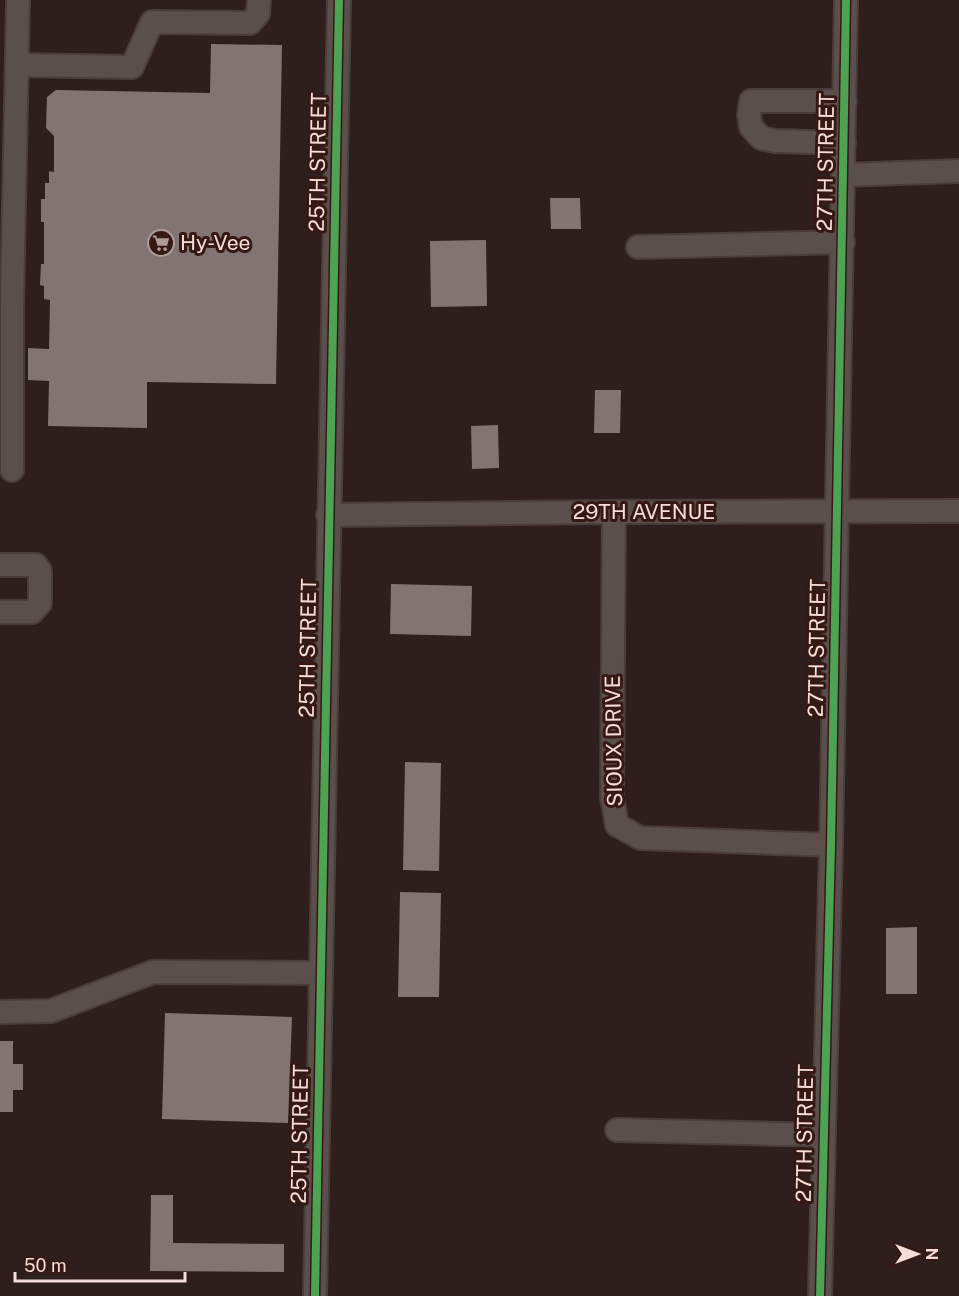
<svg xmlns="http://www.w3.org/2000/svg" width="959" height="1296" font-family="'Public Sans',sans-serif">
<rect width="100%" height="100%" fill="#2e1f1c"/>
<path fill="#827473" d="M211,44l71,1 -6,339 -129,-2v46l-99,-2 1,-45 -21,-1v-32l21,1 1,-49 -6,-1v-13l-4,-1 1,-21h3v-42h-3v-23h4v-16h4v-12l5,1v-36l-8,-8 1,-31 9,-7 154,3z
M550,198h30l1,31h-30z
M486,240l1,66 -56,1 -1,-66z
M595,390h26l-1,43h-26z
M498,425l1,43 -27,1 -1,-43z
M391,584l81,2 -1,50 -81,-2z
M405,762l36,1 -2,108 -36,-1z
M400,892l41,1 -2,104h-41z
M917,927v67h-31v-66z
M165,1013l127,4 -4,106 -126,-4z
M0,1041h13v23h10v26h-10v22h-13z
M151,1195h22v48l111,1v28l-134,-1z"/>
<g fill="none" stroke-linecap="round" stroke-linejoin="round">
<defs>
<path id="minor" d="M17,65l115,2 20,-45 98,1 8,-9 1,-14
M844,143l-69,-2 -14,-3 -10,-11 -2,-12 2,-14h94
M843,175l116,-4
M638,247l205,-5
M12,470v-165l6,-302
M614,512l-2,286 5,27 23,13 191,7
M328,515l286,-3 345,-1
M0,565h36l4,6v32l-8,9h-32
M0,1012l51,-1 102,-39 168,1
M617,1130l206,5
M315,1296l24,-1296
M820,1296l11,-451 15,-845"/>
</defs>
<use href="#minor" stroke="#4a3c3a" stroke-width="26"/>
<use href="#minor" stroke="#5b4f4b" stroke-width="22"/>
<defs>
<path id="cycleway" d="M315,1296l24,-1296
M820,1296l11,-451 15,-845"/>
</defs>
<use href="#cycleway" stroke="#361914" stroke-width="11"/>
<use href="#cycleway" stroke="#4ca352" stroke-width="8"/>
</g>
<defs>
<symbol id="supermarket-ring" viewBox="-11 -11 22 22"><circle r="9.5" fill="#361914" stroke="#ae9b97" stroke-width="1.5"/><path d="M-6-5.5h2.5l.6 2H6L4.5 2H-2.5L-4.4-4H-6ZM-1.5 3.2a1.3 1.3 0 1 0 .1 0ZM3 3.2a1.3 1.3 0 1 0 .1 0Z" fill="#ae9b97"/></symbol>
</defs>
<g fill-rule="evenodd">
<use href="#supermarket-ring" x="146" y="228" width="30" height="30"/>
</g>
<g text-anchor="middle" stroke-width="6" stroke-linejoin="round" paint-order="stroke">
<g font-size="21" fill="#f3ded9" stroke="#361914">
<text transform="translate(318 162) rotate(-89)" y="7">25TH STREET</text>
<text transform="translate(826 162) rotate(-89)" y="7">27TH STREET</text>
<text x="644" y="519">29TH AVENUE</text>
<text transform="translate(308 648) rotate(-89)" y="7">25TH STREET</text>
<text transform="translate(817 648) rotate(-89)" y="7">27TH STREET</text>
<text transform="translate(614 741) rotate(-91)" y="7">SIOUX DRIVE</text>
<text transform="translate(805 1133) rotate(-89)" y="7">27TH STREET</text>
<text transform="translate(300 1134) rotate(-89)" y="7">25TH STREET</text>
</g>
<g font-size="21" fill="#f3ded9" stroke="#361914" text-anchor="start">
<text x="180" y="250">Hy-Vee</text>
</g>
</g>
<g transform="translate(917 1254) rotate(90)" stroke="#361914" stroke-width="4.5" paint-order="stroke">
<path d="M0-4.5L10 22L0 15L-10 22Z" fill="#f3ded9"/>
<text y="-9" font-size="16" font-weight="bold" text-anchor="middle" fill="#f3ded9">N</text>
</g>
<path d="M15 1272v9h170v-9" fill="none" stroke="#f3ded9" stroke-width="3"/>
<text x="24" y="1272" font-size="18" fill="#f3ded9" stroke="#361914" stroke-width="4.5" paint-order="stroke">50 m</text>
</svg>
